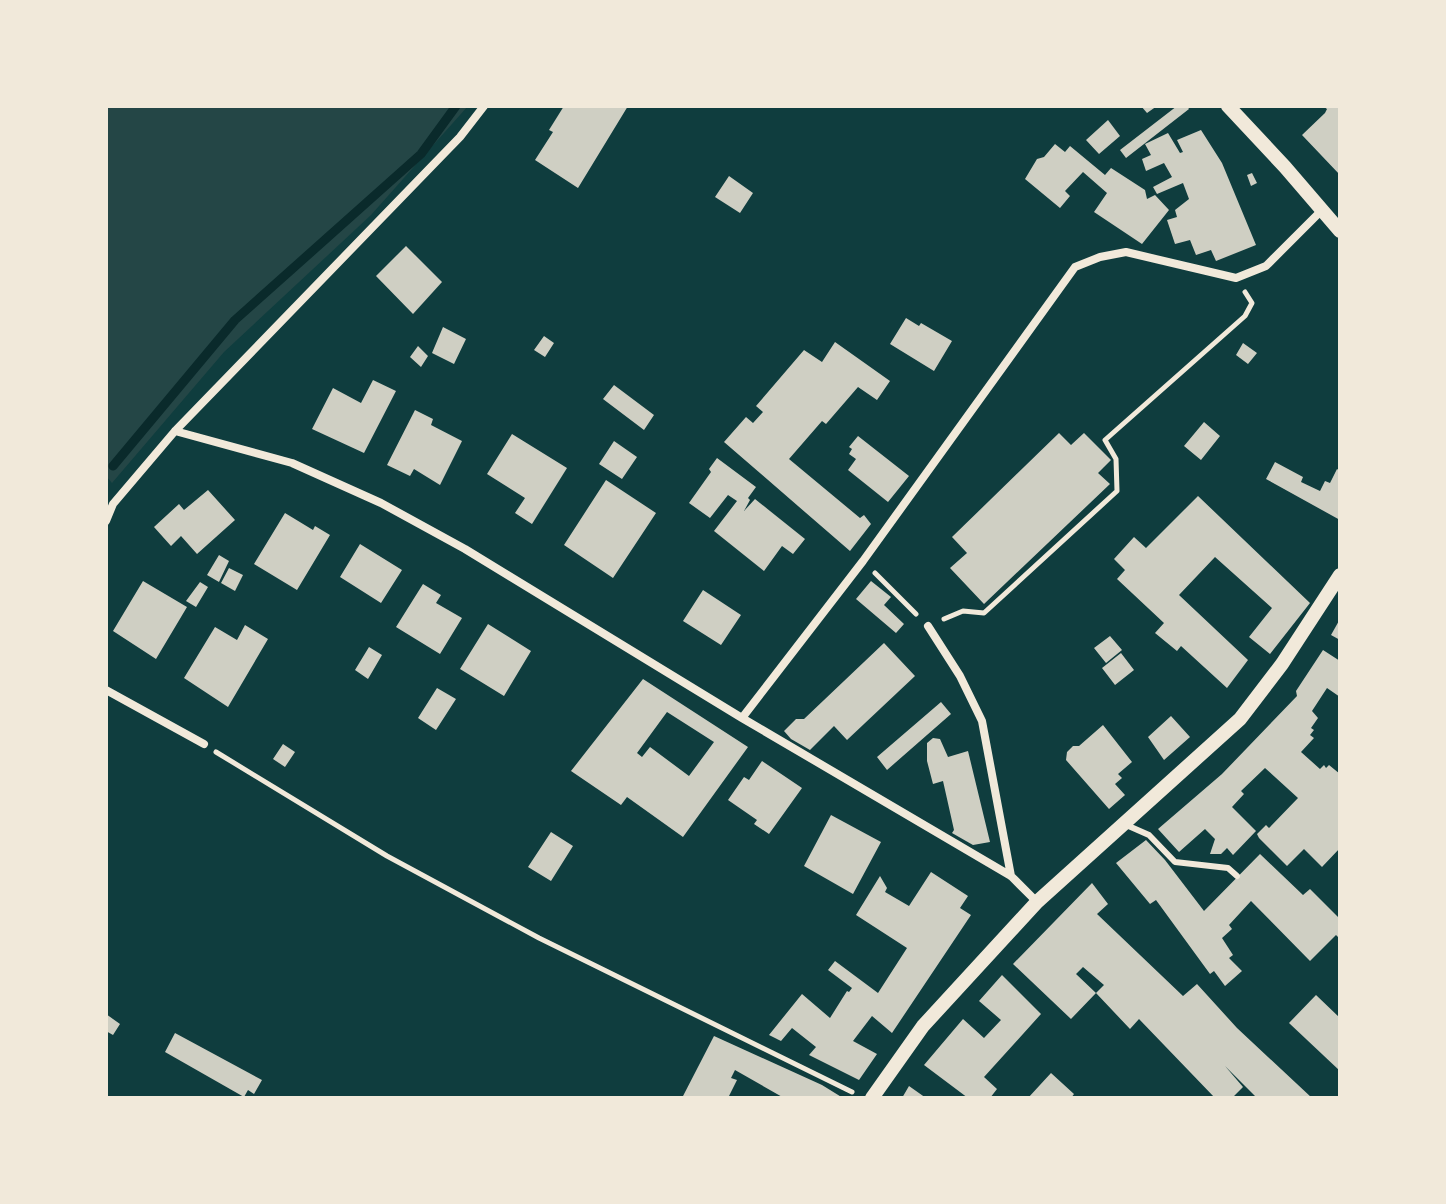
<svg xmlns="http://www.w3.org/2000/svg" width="1446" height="1204" font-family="Lato,sans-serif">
<rect width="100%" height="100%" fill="#0f3d3e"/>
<path fill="#244646" d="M106,106h362l-97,109 -147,137 -112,131 -6,-7z"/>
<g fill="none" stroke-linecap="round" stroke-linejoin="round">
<path stroke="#0a2a2b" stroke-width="9" d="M113,466l122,-146 186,-166 35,-48"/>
</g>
<path fill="#cfcfc3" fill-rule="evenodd" d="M564,106h64l-50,82 -43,-28 18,-28 -4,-2z
M1141,106h16l-10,7z
M1177,106h10l2,3 -63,49 -6,-8z
M1323,106h17v69l-38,-40 23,-22 2,-4z
M1108,120l12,16 -21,18 -13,-14z
M1201,130l21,33 34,82 -40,16 -5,-11 -15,5 -6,-15 -15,4 -8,-24 10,-3 -2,-7 14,-11 -6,-16 -26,11 -4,-7 19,-10 -8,-14 -18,8 -4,-12 9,-4 -6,-11 23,-11 12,20 3,-1 -6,-12z
M1055,144l10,8 5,-6 35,29 6,-7 34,22 2,9 8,-4 14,15 -27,34 -48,-32 13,-19 -24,-21 -18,19 5,5 -10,12 -35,-29 12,-20 7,-2z
M1252,173l5,10 -6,3 -4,-11z
M729,176l24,17 -13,20 -25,-16z
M406,246l36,36 -29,32 -37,-38z
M906,318l13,8 2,-3 31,18 -18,30 -44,-27z
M443,327l23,12 -12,25 -22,-11z
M544,336l10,7 -9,14 -11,-7z
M835,342l55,39 -13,19 -19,-13 -32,37 -4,-3 -33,38 71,59 4,-3 7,9 -21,27 -126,-109 22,-25 7,6 10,-11 -7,-6 48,-56 18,12z
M1243,343l14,10 -9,11 -12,-9z
M418,346l10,10 -7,11 -11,-10z
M373,380l23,11 -32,62 -52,-24 21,-41 28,15z
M614,385l40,30 -10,15 -41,-31z
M415,410l18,9 -2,6 31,16 -22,44 -26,-16 -4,7 -23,-11z
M1204,422l16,14 -19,24 -17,-14z
M1059,433l12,12 13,-12 27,27 -13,13 12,11 -126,120 -34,-36 17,-15 -15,-16z
M512,434l55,34 -35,56 -17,-11 10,-15 -38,-24z
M858,436l51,40 -21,26 -40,-32 8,-11 -7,-5 3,-5 -3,-2z
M614,441l23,16 -15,22 -23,-15z
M717,458l39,29 -8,11 2,2 -6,11 11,-12 50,40 -12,15 -11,-8 -18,25 -50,-40 23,-30 -9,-6 -18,23 -21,-15 22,-31 -2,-3z
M1275,462l28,15 -2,5 19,9 5,-10 5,2 7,-14 3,2v49l-74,-41z
M606,480l50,33 -43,65 -49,-33z
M208,490l27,30 -38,34 -16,-18 -10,10 -17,-19 25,-23 5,6z
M1198,496l112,107 -40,51 -21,-17 23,-29 -57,-51 -36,38 69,65 -21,28 -46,-42 -4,5 -22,-18 9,-10 -47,-44 8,-9 -11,-11 20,-22 12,11z
M285,513l28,17 2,-4 15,9 -33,55 -43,-26z
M360,544l42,26 -21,33 -41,-26z
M219,555l10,6 -10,21 -12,-7z
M229,568l14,7 -8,16 -14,-8z
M143,581l44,26 -31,52 -43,-28z
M871,581l20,16 -7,8 20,19 -8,9 -40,-34z
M200,582l8,5 -12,20 -10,-6z
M423,584l18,11 -5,8 26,15 -22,36 -44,-27z
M703,590l38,25 -20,30 -38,-24z
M1340,619v21l-9,-5z
M488,624l43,27 -27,45 -44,-27z
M245,625l23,14 -40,68 -44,-29 31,-51 22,13z
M1110,636l12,14 -16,13 -12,-15z
M884,643l31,33 -68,64 -13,-14 -24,24 -19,-11 -7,-8 12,-12h8z
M369,647l13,8 -14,24 -13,-9z
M1323,650l17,11v36l-13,-9 -15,23 6,7 -7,10 3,2 -4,5 4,3 -13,14 19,17 4,-4 2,3 3,-3 11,9v74l-18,19 -18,-18 -17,17 -28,-28 -2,-4 9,-9 3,3 29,-30 -33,-30 -24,23 3,3 -12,13 24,24 -23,24 -6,-7 -6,6h-11l5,-15 -10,-10 -26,23 -21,-23 64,-55 75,-78 -1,-5z
M1121,653l13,17 -19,15 -13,-17z
M643,679l105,68 -65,90 -56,-40 -6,8 -50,-34zM667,712l47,30 -25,34 -39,-29 -8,10 -5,-4z
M437,688l19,11 -20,31 -18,-12z
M941,702l10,12 -64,56 -10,-13z
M1171,716l19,21 -26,23 -16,-23z
M1103,725l29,37 -14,12 4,4 -7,6 10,11 -16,14 -43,-49 1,-8 6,-6h6z
M933,738l7,1 8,18 20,-6 22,91 -17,3 -21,-12 2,-3 -11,-49 -10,3 -6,-23v-18z
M283,744l12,8 -10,15 -12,-8z
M762,761l40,27 -33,46 -15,-10 3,-4 -29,-20 16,-23 5,3z
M831,815l50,27 -28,52 -49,-28z
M551,832l22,14 -22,35 -23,-14z
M1146,840l19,20 39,51 56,-57 43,41 7,-6 30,30v20l-4,-4 -26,26 -59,-60 -22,24 3,4 -10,9 11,17 -4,3 13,13 -17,15 -11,-15 -4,3 -54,-74 -6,4 -34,-41z
M931,872l37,24 -8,12 11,7 -79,118 -20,-17 -19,25 24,13 -18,26 -50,-25 7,-8 -24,-19 -11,13 -12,-6 33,-41 28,24 17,-27 2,1 3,-4 -24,-18 7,-9 43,32 29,-45 -51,-33 24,-39 7,12 -2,4 24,14z
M1092,883l16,21 -11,10 86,82 14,-12 40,44 75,70h-55l-32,-32 18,21 -11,11h-17l-76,-79 -9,10 -34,-36 -25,26 -58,-55zM1083,967l21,18 -8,8 -20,-19z
M1002,975l39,39 -57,63 13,12 -7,9h-22l-44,-33 39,-46 21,19 17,-18 -22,-19z
M1316,995l24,23v53l-51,-48z
M106,1014l14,10 -7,11 -7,-4z
M175,1033l87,47 -8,14 -6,-4 -4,7 -79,-45z
M714,1036l108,49 21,13h-59l-49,-28 -4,8 6,2 -9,18h-46z
M1051,1073l23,21 -3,4h-43z
M909,1086l17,12h-24z"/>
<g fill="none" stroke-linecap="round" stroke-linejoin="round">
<path stroke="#f1e9da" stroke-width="5" d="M875,573l41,41
M944,619l19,-8 21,2 133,-122 -1,-32 -11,-19 140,-124 7,-13 -7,-11
M216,752l171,104 152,82 313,154"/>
<path stroke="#f1e9da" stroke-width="6" d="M1124,824l25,11 26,27 53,6 9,8"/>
<path stroke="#f1e9da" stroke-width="8" d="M175,431l117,32 89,40 84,46 277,169 269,158 26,26
M106,521l7,-17 62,-73 285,-294 24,-31
M928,626l32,50 22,45 29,155
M106,690l98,54
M742,718l121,-157 212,-294 25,-10 26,-5 110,26 30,-12 56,-56"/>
<path stroke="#f1e9da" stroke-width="14" d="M1228,106l57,61 55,64
M872,1098l51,-72 114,-124 203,-183 42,-55 58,-89"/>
</g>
<rect width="1446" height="1204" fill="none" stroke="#f1e9da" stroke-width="216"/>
</svg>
